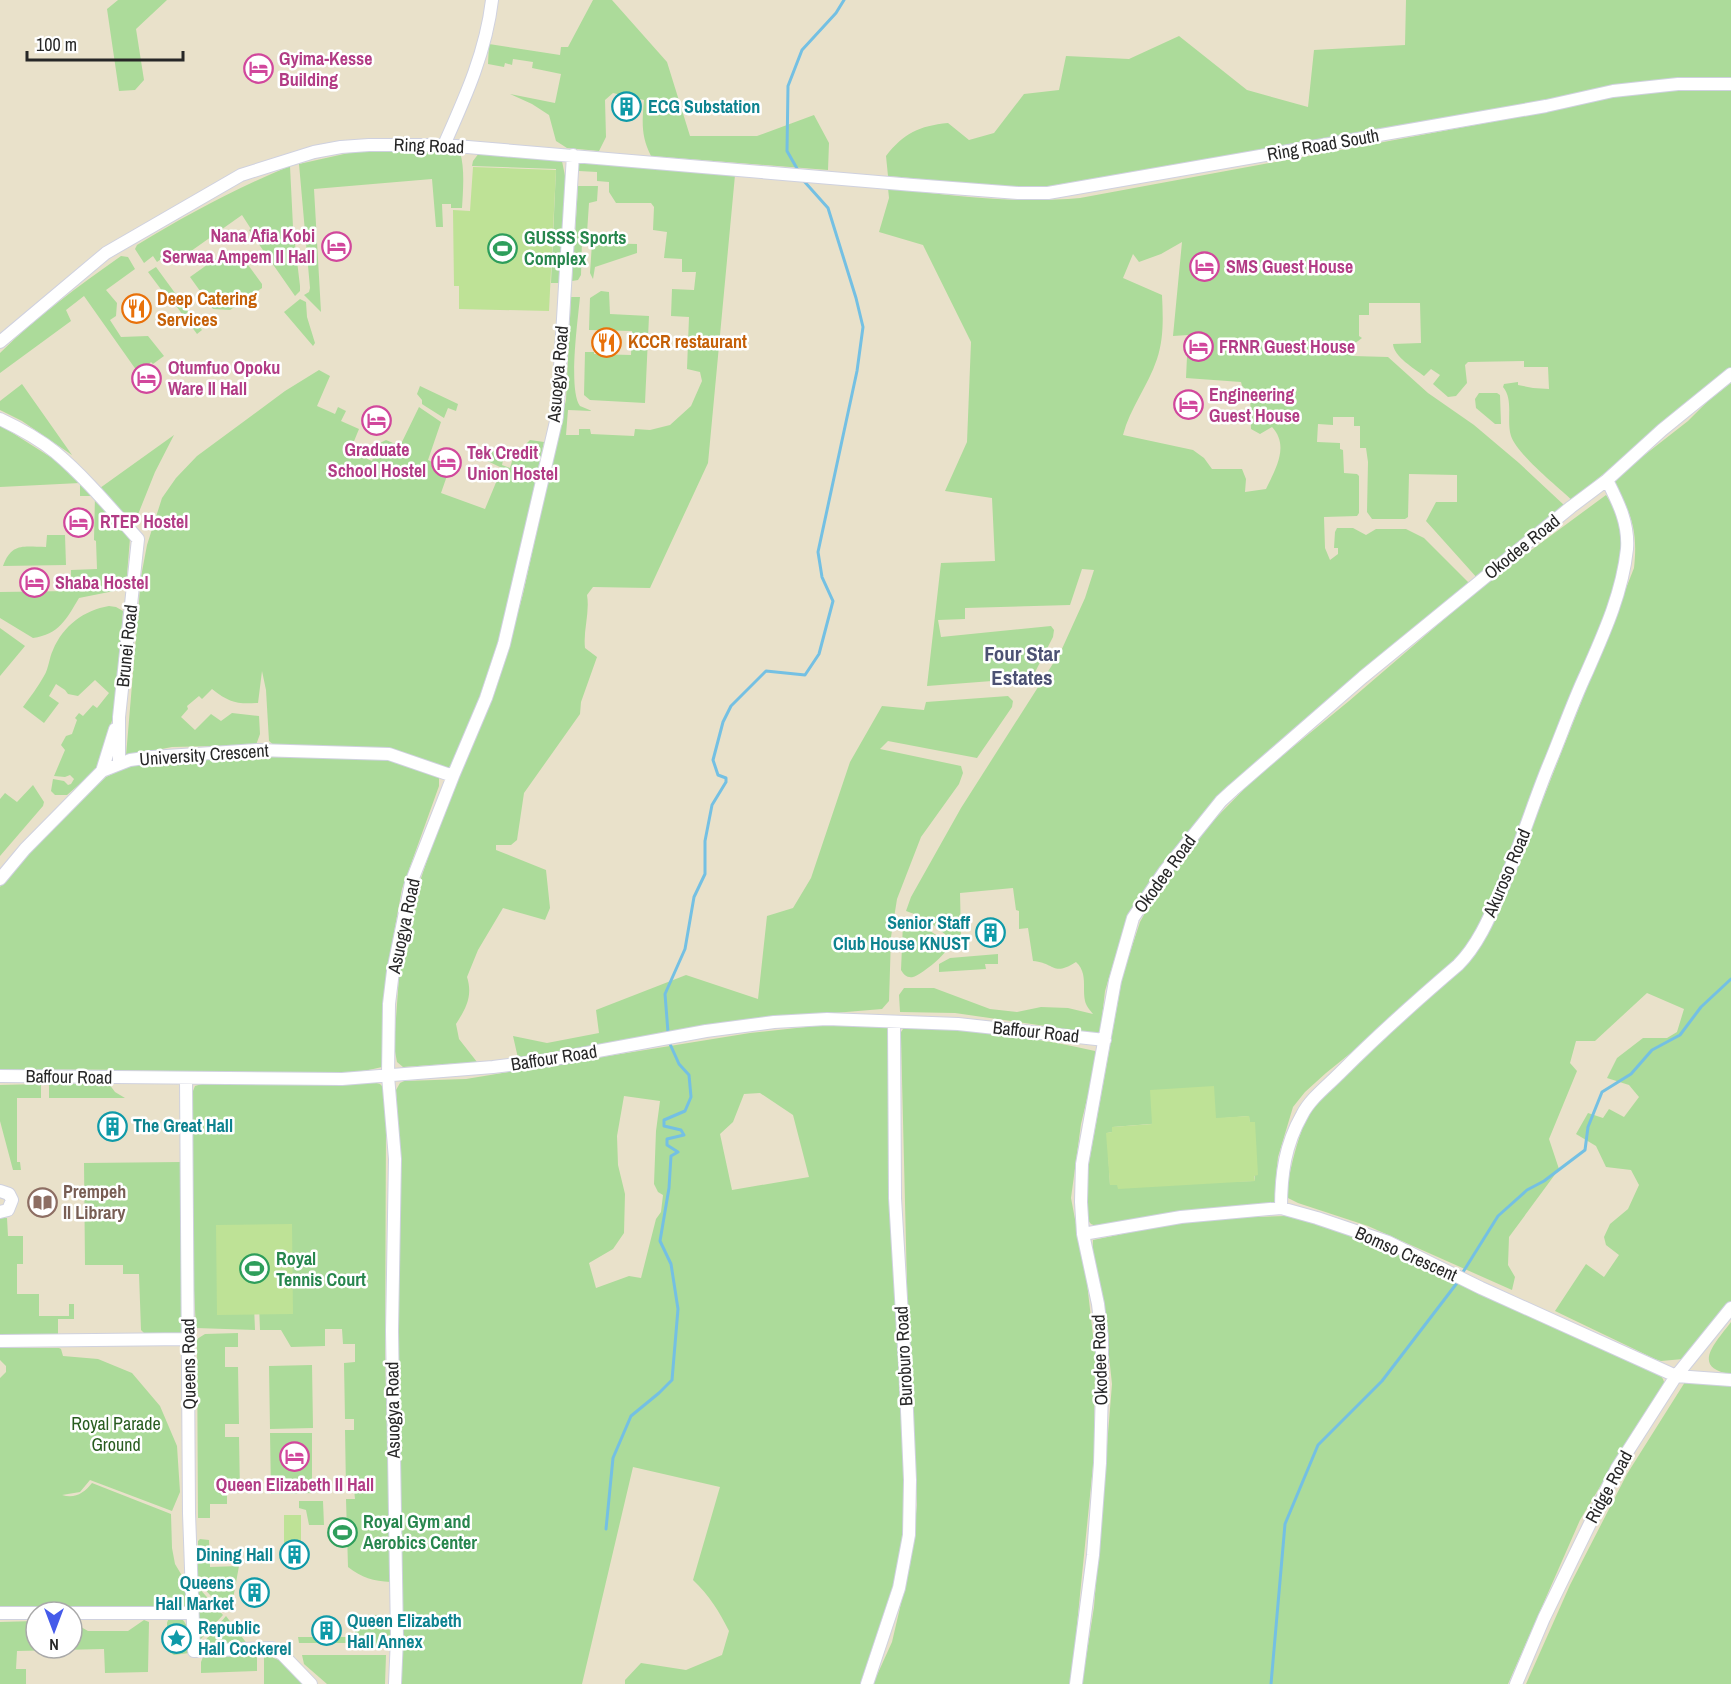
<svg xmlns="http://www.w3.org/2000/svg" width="1731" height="1684" font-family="'Archivo Narrow',sans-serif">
<rect width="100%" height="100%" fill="#e8e3d9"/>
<path fill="#e9e1ca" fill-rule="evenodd" d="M0,0h1731v1684h-1731zM36,1612h36v36h-36z"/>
<path fill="#acdb9a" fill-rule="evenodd" d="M118,0h49l-31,29 8,51 -9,10 -16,1 -12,-82z
M593,0h19l55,62 23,74h67l57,-21 15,28 -1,27 -177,-14c-10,-20 -9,-34 -7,-56l-31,-7 -8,7 1,37 -7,14 -32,-3 -11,-7 -7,-26 -17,-11 -22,-10 45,9 6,-29 -29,-6 1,-6 -20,-3 -1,6 -7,-2 -1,4 -16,-3 1,-20 71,11 1,-8h7z
M1406,0h325v78c-50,-1 -97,4 -146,15l-535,93 -41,1 -121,-11 -2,-20c18,-23 33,-30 62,-33l21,17 25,-7 30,-39 35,-4 7,-34 63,3 50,-23 68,54 61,17 6,-57 91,-5z
M1699,88l32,2v278l-159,132c-15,-14 -55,-46 -61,-64 -5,-16 3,-36 -8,-49l1,-3 14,-2v3l15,3 16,1 -1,-22h-24v-6l-56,1 -3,3 2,18 -11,13 -8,1 -15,-13 7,-9 -9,-6 -7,7c-10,-8 -30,-19 -31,-32l28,-1 -1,-40h-51v12h-10v21l3,2 -12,9 -6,1 2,4 7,4 35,1 40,36 46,32 45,38 46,43 -87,73 -52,-58 10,-19h21v-27l-48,-1 -1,43 -3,2h-33l-5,-7 1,-50 -2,-14h-6v-22h-6v-9h-21v8l-15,-1 -1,18 23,1v6l3,1 1,23 13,1 2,2v37l-2,3 -33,1 1,31 5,12 8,-6v-6h-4l1,-16 2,-4h16l13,7 10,-6h30l18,9 45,45 -247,209 -55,66 -18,24 -24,42 -20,67 -5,43 -145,-21 -55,-1 -1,-17 5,-7h30l56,21 27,3 24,-5 27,1 25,6c-3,-4 -7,-8 -8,-13 -3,-13 3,-28 -9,-39 -24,15 -20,1 -43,-1l-5,-33 -9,1v-18l-3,-1 -3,-22 -53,5 1,42h-15l-21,-17 -19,-7 5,-14 50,-89 100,-157 24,-53 9,-28 -12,-1 -12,36 -105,3v11l-27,1 3,17 110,-11 3,4 -1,7 -21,41 -105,8 14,-123 54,-2 -3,-63 -47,-7 22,-49 4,-100 -48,-97 -44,-13 10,-34 -1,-10c65,8 127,16 192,10l428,-79 112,-23zM1182,242l-9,94 15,-1 -2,43 55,4 1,4 8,7 1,36 9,5 12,-7c18,19 3,43 -6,62l-21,3 1,-13 -4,-10h-30l-8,-11 -11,-8 -70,-15c7,-27 25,-49 34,-76 7,-21 6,-42 5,-64l-39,-17 10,-24 6,8 22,-8z
M449,150l11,2c5,17 3,38 2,56h-11v-4h-9l1,23h-7l-4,-48 -118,10 7,123 -17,-17 5,-3 1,-4 -11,-124 54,-12z
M479,153l83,8 4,20 -5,102h-10l5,-114 -84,-3 1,-5z
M579,162l156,13 -27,288 -58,125 -57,-1 -6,8c3,18 -4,35 -2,53l12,9 -16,45 -1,12 -56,79 -7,47 -6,5h-15v5l50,20 4,38 -5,12 -42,-12 -25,42 -11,27c6,19 -1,31 -11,47l3,15 18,23 -74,5 -6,-5 -3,-16 5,-69 15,-78 25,-74 65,-161 19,-70 43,-194 5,-103h9c-2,22 -12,93 0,109l12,5 -24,-1 -2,25h13v-6h11l1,5 43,2 1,-7 15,1 20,-5 21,-19 11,-25 -2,-9 -13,-3 2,-52 -18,-1 1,-27 22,1 2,-18h-14v-13l-18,-1 3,-26 -14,-2 1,-23 -3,-4h-35l-7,-11v-10l-12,-1v-9l-18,-1z
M290,166l3,61 7,59v5l-5,5 -46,-66 2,-1 -9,-14 -65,46 -6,-9 -14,10 -4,-6 -9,7 -9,-14 2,-4c49,-30 99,-57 153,-79z
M578,186h20l-1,15 -8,2 -2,30 -5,7 -1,35 -3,5 -6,1z
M592,243l45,1v9l-42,14 -2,12 -3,-6z
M225,252l6,8 9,-6 22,30v4l-32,22 -17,-1 -23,-32z
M121,256l7,1 7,12 -29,21 11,13 -1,13 -6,4 11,17 27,-1 16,20 -11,8 -2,-2 -12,12 -55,-78 -18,14 5,11 -71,52v-20c37,-37 79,-67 121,-97z
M156,267l46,63 -5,4 -26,-35 -2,1 -21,-28z
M601,291l8,1 1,22 39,2 -4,87 -55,-3 -6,-5 1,-43h9v2l37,1 1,-24 -43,-1 1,-32z
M300,299l6,3 1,15 8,26 -2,3 -29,-34z
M319,370l11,6 -13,30 18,8 3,-7 8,4 -5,10 18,8 -9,22 22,10 6,-17 8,-4 14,6 19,-39 22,15 -13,38 21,10 -8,23 44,16 17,-41 -23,-11 6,-14 4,6 15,7 -2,9 8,3 3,-10 5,2 7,-15 5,-5 14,2 -42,189 -29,86 -20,47 -4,3h-6l-168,-21 -6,-5 -3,-51 -4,-19 -4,32c-22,1 -28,0 -46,-14l-10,10 -3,-3 -12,10 1,3 -7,8 14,13 16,-16 10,7 11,-8 27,3 1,18 -4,11 -84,2 -46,9 15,-179 6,-32 15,-47 14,-20 21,-22 88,-65z
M1731,383v919l-48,57 -22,2 -6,-2 -100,-48 31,-47 18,13 15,-22 -13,-10 -2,-8 6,-13 18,-15 11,-24 -8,-15 -25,-3 -10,-21 -20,-12 12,-21 15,5 6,-9 15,8 15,-20 -10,-12 -22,-7 10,-20 26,-20h24l10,-6 7,-23 -37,-16 -52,48h-19l-6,22 7,8 -28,68 10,30 -50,68 -1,28 7,12 -3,13 -144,-64 -70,-23 -10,-5c-3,-16 12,-68 20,-83 3,-7 10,-13 14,-19l169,-170 11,-23 132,-335c4,-36 -2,-55 -21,-86l6,-7 69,-54 20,-20z
M22,384l50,71 -50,-34 -22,-11v-9z
M420,386l38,18 -2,7 -8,-3 -4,10 -19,-12 -3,-2v-4l-5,-6z
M1479,393h18l3,2 1,29h-6l-19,-16 -1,-9z
M0,425l63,40 33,32 32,37 2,4 -4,49 -2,2 -45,9c-13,22 -20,36 -46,40l-33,-20v-26l71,-1v-21l26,-1 -1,-28 -2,-1 1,-44h-15v-13l-80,4z
M174,435l-19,37 -18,45 -3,3h-6l-28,-32z
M1606,495l12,19 5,22v15l-15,59 -116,294 -28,48 -96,87 -42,34 -21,19 -12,15 -15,50 -3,29 1,18 -71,5 -109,17 -5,-2 -4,-5v-45l36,-200 17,-52 12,-22 24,-35 36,-43 42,-43 95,-78 135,-116zM1249,1116l6,65 -145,4 -3,-52 5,-1 1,-5z
M47,535h18l1,30 -63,1c9,-24 21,-19 43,-19z
M109,606l7,1 7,4 -9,103 -17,55 -30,26h-12l-4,-4 2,-12 11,2 4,4 3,-1 3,-5 -4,-4 -5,2 -11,-1 11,-26 -4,-5 5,-9 6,-2 5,-14 -2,-2 4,-5 4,3 10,-11 4,3 12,-15 -14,-13 -17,16 -10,-2 -3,-4 -9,-6 -7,12 10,7 -15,20 -21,-16c7,-10 15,-20 21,-31 5,-8 5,-18 9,-26 10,-24 31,-40 56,-44z
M0,628l25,18 -25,30z
M1008,696l5,5 -1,6 -35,51 -89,-17 -8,8 81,17 2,7 -4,11 -38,53 -24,62 -6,38 -2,64 -7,8 -132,11 -232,38 -5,-22 34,7 52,-10 -3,-23 90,-35 72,24 9,-83 26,-8 18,-30 39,-116 32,-56 42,4 2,-8z
M263,757l126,2 50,19v8l-37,103 -16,87v86l-4,5c-32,9 -79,5 -113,5 -90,0 -179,-4 -269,-2v-183l26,-36 80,-74 17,-8 20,-6 29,-4z
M33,785l11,17 -1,4 -43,50v-57l5,-6 12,9z
M911,918l34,23 2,8c-3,7 -26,26 -34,28 -6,1 -9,-2 -12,-7l2,-47 3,-4z
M998,954v10h-13l1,5 -47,3v-8l11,-6z
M875,1025h10l4,6 1,160 16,300 -2,37 -10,61 -32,95h-237v-4l16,-17 45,7 36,-15 7,-24c-10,-20 -20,-36 -36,-51l27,-93 -87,-20 -51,217h-182l-3,-336 3,-198 -4,-60 4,-7 4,-2 62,-2 284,-46 65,-7zM760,1093l33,22 16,62 -77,13 -12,-56 13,-12 11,-28zM624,1096l36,5 -4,30 -2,53 4,8 5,3 -2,17 -5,7 -15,59 -12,-2 -33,12 -7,-25 24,-14 11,-16 1,-39 -7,-29 -1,-29z
M921,1025c58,7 117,12 174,26l2,6 -16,67 -10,74 16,85 8,70 -1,103 -23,228h-198l19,-42 18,-77 7,-60 -9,-179 -7,-288v-6l4,-6z
M373,1082l7,2 4,4 2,35 -1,230 6,229c-18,-1 -29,-4 -43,-15l-2,-68h9l-1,-10h-8l-1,-59h9v-11h-9l-1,-56 11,-1v-18h-12l-1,-15h-17v17l-34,1 -10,-17h-21l-1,-25 -5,1 1,24 -59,-2 -5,-95v-137l4,-10 7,-2z
M41,1084v14h-24v64h3l1,8h-8l-13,-49v-36z
M49,1084h60l6,8 10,6h-76z
M182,1162l2,169 -3,3h-36l-4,-4 -2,-56h-16v-9h-38l-1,-102z
M1286,1216l39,8 87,36 246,112 5,7 2,6 -25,35 -60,100 -72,164h-426l12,-77 18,-223 -10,-93 -10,-33 1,-18 64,-13 64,-9z
M0,1218h7l1,18h15v28h-6v30h22v22h30v-12h5v15h-16v16l-58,1z
M1731,1322v52c-42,-6 -14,-33 0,-52z
M238,1333v14h-13v20h13l1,57h-14v13h14l1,56h-13v11h-17v14h-12l-1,-179 8,-5z
M0,1348h59l2,1 2,7 35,3 34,14 28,33 17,40 3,46 -8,19 -82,-31 -10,12 -18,3c13,4 22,-2 30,-12l79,31 1,34 3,16 9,15 4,30 -188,-3v-228l6,-6v-6l-6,-6z
M312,1365l1,63 -43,1 -1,-63z
M1685,1382l46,4v298h-205l44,-99 57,-111z
M270,1433h42v60l-41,1z
M299,1501h24l1,24h-15l-3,-15 -7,-2z
M200,1539l9,1 1,27 29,-1 -6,33 -8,12 -27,-29v-41z
M197,1586l26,29 -23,25 -2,-2z
M360,1615h32l-1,32h-17l-9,-4h-66l-1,-6h57v-10h5z
M226,1616l22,29h-38l-6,-3z
M169,1617l13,2c9,10 7,21 7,34l-15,2 -6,-4 -1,-28z
M144,1620l5,2 -1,50 -43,1 -1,-24 -87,2 -1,18h10v15h-26v-62l36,-1v27h36v-26l16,9h40z
M264,1654l17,7 24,23h-41z
M302,1655h84l-1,29h-58l-23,-20z
M257,1656v15l-56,2v-11l2,-5z"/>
<path fill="#bee296" d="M473,167l83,3 -7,141 -90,-2v-23h-5l-1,-76 17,1z
M1214,1086l2,32 33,-2 1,6h5l3,53 -4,1 1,5 -137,8 -1,-4h-7l-4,-52 6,-1v-5l40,-3 -2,-34z
M292,1224l1,90 -76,1 -1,-90z
M284,1515h17v28h-17z"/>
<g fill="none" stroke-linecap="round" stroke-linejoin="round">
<path stroke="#74c0e3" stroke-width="3" d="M799,172l-12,-21 1,-65 14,-36 34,-37 8,-13
M668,1032l-3,-38 20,-45 9,-52 11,-23v-33l7,-36 14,-23v-4l-8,-3 -5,-15 10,-38 8,-16 35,-35 39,4 14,-21 14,-53 -11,-24 -4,-25 39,-181 6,-44 -7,-29 -28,-90 -25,-28
M1463,1272l35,-56 29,-26 17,-9 41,-31 3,-23 14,-35 29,-18 21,-24 28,-15 21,-28 30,-28
M606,1529l7,-71 18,-42 28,-23 13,-13 6,-71 -7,-45 -11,-23 9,-53 2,-32 7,-4 -11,-7v-6l17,-4 -3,-5 -17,-4v-6l21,-9 6,-14 -2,-22 -10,-11 -9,-20
M1271,1684l14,-160 33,-79 64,-64 75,-98"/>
<defs>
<path id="street" d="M444,145c21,-47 42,-93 48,-145
M0,342l106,-89 135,-78 73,-23 27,-5 28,-2h75l469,40 105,8h30l498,-87 67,-15 65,-7h53
M0,419c19,9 39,20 55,33 31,26 57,58 83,87l-19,178v46
M102,771l13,-42
M0,879l25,-30 77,-78 28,-11 22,-3 105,-7 132,4 64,22
M0,1076l342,3 151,-12 56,-7 157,-29 68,-9 53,-3 131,5 147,16
M186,1078l3,435 5,138 78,-3 10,6 29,30
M0,1191l9,3 3,6 -4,10 -8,2
M1281,1208c0,-34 4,-63 21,-93 8,-16 24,-28 37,-41 38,-38 78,-74 119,-109 19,-19 31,-46 41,-70 19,-42 32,-86 49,-128 13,-31 24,-63 38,-93 18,-41 36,-80 41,-125 2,-26 -9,-47 -20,-69
M1083,1234l98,-17 100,-9 36,10 71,24 93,46 195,88 55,4
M0,1341l188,-2
M0,1613h36
M72,1613h120
M395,1684l2,-46 -5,-307 3,-172 -7,-83 1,-72 4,-33 18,-88 42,-107 33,-78 18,-54 53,-227 16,-262
M867,1684l32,-96 10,-53 1,-55 -5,-115 -10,-167 -1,-176
M1076,1684l17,-129 7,-92 2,-75v-51l-4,-33 -15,-70 -2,-32 1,-38 33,-183 18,-63 31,-46 57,-71 12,-11 130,-113 208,-170 36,-27 55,-50 69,-56
M1516,1684l28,-66 73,-150 59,-92 55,-68"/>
</defs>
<use href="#street" stroke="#cfd1df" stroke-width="14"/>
<use href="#street" stroke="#fff" stroke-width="12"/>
</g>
<defs>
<symbol id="hotel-ring" viewBox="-11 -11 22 22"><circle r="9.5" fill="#fff" stroke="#d1479c" stroke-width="1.5"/><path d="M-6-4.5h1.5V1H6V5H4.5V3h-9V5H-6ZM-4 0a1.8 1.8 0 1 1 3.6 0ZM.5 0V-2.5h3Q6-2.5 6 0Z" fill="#d1479c"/></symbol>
<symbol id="building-ring" viewBox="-11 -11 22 22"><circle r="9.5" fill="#fff" stroke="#0f9aa8" stroke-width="1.5"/><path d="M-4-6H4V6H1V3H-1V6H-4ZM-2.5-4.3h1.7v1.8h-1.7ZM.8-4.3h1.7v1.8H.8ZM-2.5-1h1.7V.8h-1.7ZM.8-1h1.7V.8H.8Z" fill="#0f9aa8"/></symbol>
<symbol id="stadium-ring" viewBox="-11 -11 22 22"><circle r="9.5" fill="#fff" stroke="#2e9e5b" stroke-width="1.5"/><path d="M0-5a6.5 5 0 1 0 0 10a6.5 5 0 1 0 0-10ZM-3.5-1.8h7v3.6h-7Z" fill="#2e9e5b"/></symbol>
<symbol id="restaurant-ring" viewBox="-11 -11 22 22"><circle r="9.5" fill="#fff" stroke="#e8710a" stroke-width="1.5"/><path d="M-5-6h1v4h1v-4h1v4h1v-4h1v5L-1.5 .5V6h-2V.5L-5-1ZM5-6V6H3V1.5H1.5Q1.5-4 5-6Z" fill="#e8710a"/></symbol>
<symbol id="library-ring" viewBox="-11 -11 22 22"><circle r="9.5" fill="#fff" stroke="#8d6e63" stroke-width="1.5"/><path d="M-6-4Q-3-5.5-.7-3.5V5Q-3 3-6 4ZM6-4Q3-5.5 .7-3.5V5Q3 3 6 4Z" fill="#8d6e63"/></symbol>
<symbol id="sight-ring" viewBox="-11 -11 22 22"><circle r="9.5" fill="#fff" stroke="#0f9aa8" stroke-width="1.5"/><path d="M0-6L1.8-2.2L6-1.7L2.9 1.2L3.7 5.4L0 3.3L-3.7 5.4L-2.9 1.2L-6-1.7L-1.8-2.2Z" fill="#0f9aa8"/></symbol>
</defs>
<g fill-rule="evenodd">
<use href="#hotel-ring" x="242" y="52" width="33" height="33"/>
<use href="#building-ring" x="610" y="90" width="33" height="33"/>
<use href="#hotel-ring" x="320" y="230" width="33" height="33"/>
<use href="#stadium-ring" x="486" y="232" width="33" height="33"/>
<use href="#hotel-ring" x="1188" y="250" width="33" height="33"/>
<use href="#restaurant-ring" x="120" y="292" width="33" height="33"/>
<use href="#restaurant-ring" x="590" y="326" width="33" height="33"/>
<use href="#hotel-ring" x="1182" y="330" width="33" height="33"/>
<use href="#hotel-ring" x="130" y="362" width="33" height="33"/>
<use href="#hotel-ring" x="1172" y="388" width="33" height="33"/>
<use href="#hotel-ring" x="360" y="404" width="33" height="33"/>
<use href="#hotel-ring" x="430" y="446" width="33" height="33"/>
<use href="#hotel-ring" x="62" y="506" width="33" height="33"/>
<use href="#hotel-ring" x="18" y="566" width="33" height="33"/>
<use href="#building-ring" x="974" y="916" width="33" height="33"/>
<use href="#building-ring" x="96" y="1110" width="33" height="33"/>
<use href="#library-ring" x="26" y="1186" width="33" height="33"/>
<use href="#stadium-ring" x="238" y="1252" width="33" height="33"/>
<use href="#hotel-ring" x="278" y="1440" width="33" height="33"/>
<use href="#stadium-ring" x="326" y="1516" width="33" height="33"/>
<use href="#building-ring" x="278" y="1538" width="33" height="33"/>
<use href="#building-ring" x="238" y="1576" width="33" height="33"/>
<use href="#building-ring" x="310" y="1614" width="33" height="33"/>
<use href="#sight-ring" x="160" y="1622" width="33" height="33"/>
</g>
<g text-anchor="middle" stroke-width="5" stroke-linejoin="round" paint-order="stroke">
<g font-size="18" font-weight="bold" fill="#b23c85" stroke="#fff" text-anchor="start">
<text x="279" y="65">Gyima-Kesse<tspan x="279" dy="21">Building</tspan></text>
<text x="315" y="242" text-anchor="end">Nana Afia Kobi<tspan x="315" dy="21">Serwaa Ampem II Hall</tspan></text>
<text x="1226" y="273">SMS Guest House</text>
<text x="1219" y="353">FRNR Guest House</text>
<text x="168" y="374">Otumfuo Opoku<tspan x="168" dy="21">Ware II Hall</tspan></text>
<text x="1209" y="401">Engineering<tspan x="1209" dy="21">Guest House</tspan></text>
<text x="377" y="456" text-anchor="middle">Graduate<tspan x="377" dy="21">School Hostel</tspan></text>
<text x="467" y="459">Tek Credit<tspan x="467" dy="21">Union Hostel</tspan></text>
<text x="100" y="528">RTEP Hostel</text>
<text x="55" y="589">Shaba Hostel</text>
<text x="295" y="1491" text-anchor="middle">Queen Elizabeth II Hall</text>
</g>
<g font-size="18" font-weight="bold" fill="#0d838f" stroke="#fff" text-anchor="start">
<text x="648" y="113">ECG Substation</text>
<text x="970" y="929" text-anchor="end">Senior Staff<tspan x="970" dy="21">Club House KNUST</tspan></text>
<text x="133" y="1132">The Great Hall</text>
<text x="273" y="1561" text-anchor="end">Dining Hall</text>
<text x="234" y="1589" text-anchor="end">Queens<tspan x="234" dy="21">Hall Market</tspan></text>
<text x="347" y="1627">Queen Elizabeth<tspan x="347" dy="21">Hall Annex</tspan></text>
<text x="198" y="1634">Republic<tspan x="198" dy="21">Hall Cockerel</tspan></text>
</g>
<g font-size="18" fill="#272727" stroke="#fff">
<text transform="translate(1323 145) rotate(-10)" y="6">Ring Road South</text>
<text transform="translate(429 146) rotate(2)" y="6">Ring Road</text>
<text transform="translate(558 374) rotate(-85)" y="6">Asuogya Road</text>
<text transform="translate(1522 547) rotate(-39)" y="6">Okodee Road</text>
<text transform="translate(127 646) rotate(-84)" y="6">Brunei Road</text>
<text transform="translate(204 755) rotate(-4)" y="6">University Crescent</text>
<text transform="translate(1507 873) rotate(-67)" y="6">Akuroso Road</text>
<text transform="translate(1165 874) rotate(-54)" y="6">Okodee Road</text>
<text transform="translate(404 926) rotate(-78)" y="6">Asuogya Road</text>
<text transform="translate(1036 1032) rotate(6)" y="6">Baffour Road</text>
<text transform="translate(554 1058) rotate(-9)" y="6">Baffour Road</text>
<text transform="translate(69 1077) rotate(1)" y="6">Baffour Road</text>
<text transform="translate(1406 1254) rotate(24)" y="6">Bomso Crescent</text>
<text transform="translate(904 1356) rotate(-93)" y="6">Buroburo Road</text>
<text transform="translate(1100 1360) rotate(-92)" y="6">Okodee Road</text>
<text transform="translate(189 1364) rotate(-91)" y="6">Queens Road</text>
<text transform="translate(393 1410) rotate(-91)" y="6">Asuogya Road</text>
<text transform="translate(1609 1487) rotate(-62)" y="6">Ridge Road</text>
</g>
<g font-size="18" font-weight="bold" fill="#27864d" stroke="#fff" text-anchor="start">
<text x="524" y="244">GUSSS Sports<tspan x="524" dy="21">Complex</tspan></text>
<text x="276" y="1265">Royal<tspan x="276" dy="21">Tennis Court</tspan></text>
<text x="363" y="1528">Royal Gym and<tspan x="363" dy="21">Aerobics Center</tspan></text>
</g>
<g font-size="18" font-weight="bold" fill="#c56008" stroke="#fff" text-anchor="start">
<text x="157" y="305">Deep Catering<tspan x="157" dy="21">Services</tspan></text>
<text x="628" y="348">KCCR restaurant</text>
</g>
<g font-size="18" font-weight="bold" fill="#785e54" stroke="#fff" text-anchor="start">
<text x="63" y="1198">Prempeh<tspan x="63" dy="21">II Library</tspan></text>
</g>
<g font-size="18" fill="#285c1f" stroke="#fff">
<text x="116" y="1430">Royal Parade<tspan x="116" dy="21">Ground</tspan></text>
</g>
<g font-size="21" font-weight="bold" fill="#4c5173" stroke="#fff">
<text x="1022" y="661">Four Star<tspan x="1022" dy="24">Estates</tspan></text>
</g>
</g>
<g transform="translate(54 1630) rotate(180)"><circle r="28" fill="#ffffff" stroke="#a9a9a9" stroke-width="1.5"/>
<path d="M0-4.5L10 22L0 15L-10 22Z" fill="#455bea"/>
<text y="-9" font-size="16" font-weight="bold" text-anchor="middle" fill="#272727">N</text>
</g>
<path d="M27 51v9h156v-9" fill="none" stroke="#272727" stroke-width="3"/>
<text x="36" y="51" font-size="18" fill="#272727" stroke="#ffffff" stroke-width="4.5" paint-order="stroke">100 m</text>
</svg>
